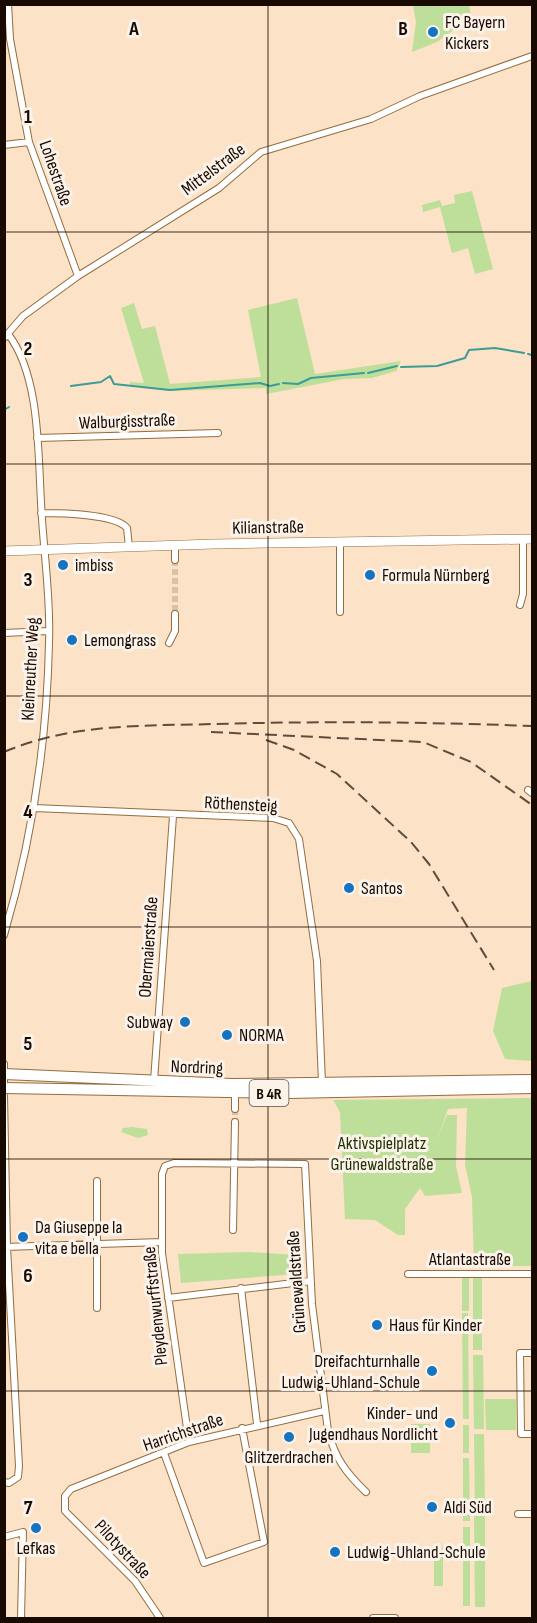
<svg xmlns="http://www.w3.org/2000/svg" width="537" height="1623" font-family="'Sofia Sans Condensed',sans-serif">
<rect width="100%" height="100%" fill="#fce2c6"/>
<path fill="#bddf99" d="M413,5h56l2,12 -34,25 -25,10 4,-30z
M472,191l21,78 -18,5 -7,-26 -16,5 -12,-46 -17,5 -1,-7 18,-5 2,6 13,-3 -1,-8z
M297,298l18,76 86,-13 -5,10 -24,7 -28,1 -78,15v-6l-97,3 -39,-5v-4l14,1 -23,-75 13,-5 8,26 13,-3 15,58 91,-7 -13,-67z
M532,981v80l-27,-2 -12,-28 9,-43z
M532,1098v168h-58l-2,-69 -7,-32 2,-57 -19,1 -11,31 10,-25h10l-1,51 6,27 -37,3 -5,-8 -15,21v26h-7l-23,-15 -30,-1 -5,-107 -7,-12z
M132,1127l15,2 1,6 -10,3 -17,-6 2,-4z
M249,1252l47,3v19l-115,9 -3,-29z
M462,1276h7v35h-7z
M473,1276h9v74h-9z
M462,1313h6l1,106h-6z
M473,1355h10l1,74h-10z
M485,1399h31v31h-30z
M411,1424h19v29h-19z
M463,1425h6v28h-6z
M474,1434h10l1,76 -10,1z
M463,1458h6l1,63h-7z
M474,1516h11v91h-10z
M463,1527h7v79h-7z
M434,1543h2l1,8h4l2,-8v43h-9z"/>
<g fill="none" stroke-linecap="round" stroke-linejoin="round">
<path stroke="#3c9c96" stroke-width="2" d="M528,354l4,1
M401,367l36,-1 28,-8 4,-8 26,-2 29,5
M368,373l29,-7
M283,383l15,1 13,-6 53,-5
M71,386l30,-4 9,-6 4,8 56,6 90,-7 10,3 9,-2
M4,410l5,-3"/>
<path stroke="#dac2a8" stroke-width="6" stroke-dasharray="6 3" stroke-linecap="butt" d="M175,560v54
M235,1109v13"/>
<defs>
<path id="minor" d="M8,4l2,35 19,103 49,134
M4,145l25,-3
M4,338l19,-22 55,-40 141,-88 42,-36 110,-33 49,-23 112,-40
M37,438l181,-5
M41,513c19,0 74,1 86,15l2,19
M340,542v70
M175,545v15
M520,605l3,-11v-54
M4,633l45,-2
M169,643l6,-12v-17
M528,790l4,3
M34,808l239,10 16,5 10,16 18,122 5,122
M4,935c28,-95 43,-193 45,-292 2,-47 -6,-94 -8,-141 -3,-50 -1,-127 -33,-168
M4,1064v23
M154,1081l19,-265
M235,1092v17
M4,1096l3,151 12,219 -1,11 -9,6 -5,-1
M97,1181v127
M233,1230l2,-108
M4,1247l158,-5
M408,1274h124
M241,1288l16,136
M168,1298l142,-17
M532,1353h-12l1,81h11
M189,1442l-27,-189v-79l3,-8 9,-3 131,1 7,140 16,127c7,27 18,42 38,61
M164,1453l40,110 60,-21 -22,-114
M518,1514h14
M4,1537l19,-5 -2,86
M160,1618l-25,-37 -70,-70v-15l6,-7 118,-47 135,-31
M373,1618h22"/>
<path id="secondary" d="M4,551l210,-7 318,-5"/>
<path id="primary" d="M4,1074l228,10 300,-4
M4,1088l284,5 244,-5"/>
</defs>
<use href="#minor" stroke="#936d40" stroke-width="8"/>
<use href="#secondary" stroke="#936d40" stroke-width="10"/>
<use href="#primary" stroke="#936d40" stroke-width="12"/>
<use href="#minor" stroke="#fff" stroke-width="6"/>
<use href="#secondary" stroke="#fff" stroke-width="9"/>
<use href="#primary" stroke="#fff" stroke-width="10"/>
<path stroke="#5e4d3d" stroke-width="2" stroke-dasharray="12 6" stroke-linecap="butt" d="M211,732l212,10 48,20 61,43
M266,740l28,10 43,24 74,68 18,22 65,106
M4,752c68,-29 139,-26 211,-28 106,-3 212,-2 317,2"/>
</g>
<path fill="none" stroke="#180a00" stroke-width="1.5" stroke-opacity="0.55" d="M268,4v1614M4,232h528M4,464h528M4,696h528M4,927h528M4,1159h528M4,1391h528"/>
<g fill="#1573c0" stroke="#fbf2e9" stroke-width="2">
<circle cx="433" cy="32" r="6"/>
<circle cx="63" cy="565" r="6"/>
<circle cx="370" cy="575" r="6"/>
<circle cx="72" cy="640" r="6"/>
<circle cx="349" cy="888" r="6"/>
<circle cx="185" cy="1022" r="6"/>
<circle cx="227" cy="1035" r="6"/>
<circle cx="23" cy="1237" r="6"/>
<circle cx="377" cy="1325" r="6"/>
<circle cx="432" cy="1371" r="6"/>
<circle cx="450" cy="1423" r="6"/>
<circle cx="289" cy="1437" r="6"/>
<circle cx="432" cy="1507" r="6"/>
<circle cx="36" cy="1528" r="6"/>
<circle cx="335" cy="1552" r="6"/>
</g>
<g text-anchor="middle" stroke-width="6" stroke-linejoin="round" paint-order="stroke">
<rect fill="#fbf2e9" stroke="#5c5046" stroke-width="1.5" x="249.5" y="1080" width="39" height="26" rx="4.5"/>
<g font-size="16" font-weight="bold" fill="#180a00">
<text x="269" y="1099">B 4R</text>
</g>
<g font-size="18" fill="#180a00" stroke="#fbf2e9" text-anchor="start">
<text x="445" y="28">FC Bayern<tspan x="445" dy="21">Kickers</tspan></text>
<text x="75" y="571">imbiss</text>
<text x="382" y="581">Formula Nürnberg</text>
<text x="84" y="646">Lemongrass</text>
<text x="361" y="894">Santos</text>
<text x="173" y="1028" text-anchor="end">Subway</text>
<text x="239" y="1041">NORMA</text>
<text x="35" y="1233">Da Giuseppe la<tspan x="35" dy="21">vita e bella</tspan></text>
<text x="389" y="1331">Haus für Kinder</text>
<text x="420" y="1367" text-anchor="end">Dreifachturnhalle<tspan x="420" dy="21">Ludwig-Uhland-Schule</tspan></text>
<text x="438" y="1419" text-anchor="end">Kinder- und<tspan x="438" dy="21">Jugendhaus Nordlicht</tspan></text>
<text x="289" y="1463" text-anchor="middle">Glitzerdrachen</text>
<text x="444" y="1513">Aldi Süd</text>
<text x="36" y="1554" text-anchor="middle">Lefkas</text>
<text x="347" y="1558">Ludwig-Uhland-Schule</text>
</g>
<g font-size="18" fill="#180a00" stroke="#fbf2e9">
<text transform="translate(213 169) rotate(-37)" y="6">Mittelstraße</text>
<text transform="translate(56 173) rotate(71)" y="6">Lohestraße</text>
<text transform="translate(127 421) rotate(-2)" y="6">Walburgisstraße</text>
<text transform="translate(268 527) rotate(-1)" y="6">Kilianstraße</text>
<text transform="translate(30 669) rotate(-87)" y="6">Kleinreuther Weg</text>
<text transform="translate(241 804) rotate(3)" y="6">Röthensteig</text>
<text transform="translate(148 947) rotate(-86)" y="6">Obermaierstraße</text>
<text transform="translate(197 1067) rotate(2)" y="6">Nordring</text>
<text x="470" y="1265">Atlantastraße</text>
<text transform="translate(296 1282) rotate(-94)" y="6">Grünewaldstraße</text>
<text transform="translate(155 1306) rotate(-96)" y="6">Pleydenwurffstraße</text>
<text transform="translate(183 1432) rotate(-19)" y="6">Harrichstraße</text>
<text transform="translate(123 1549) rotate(47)" y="6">Pilotystraße</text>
</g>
<g font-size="18" fill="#213306" stroke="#fbf2e9">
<text x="382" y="1149">Aktivspielplatz<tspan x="382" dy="21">Grünewaldstraße</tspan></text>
</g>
</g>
<g font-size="20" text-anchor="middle" font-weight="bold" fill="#180a00" stroke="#fbf2e9" stroke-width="6" stroke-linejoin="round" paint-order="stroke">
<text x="134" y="35">A</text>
<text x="403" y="35">B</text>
<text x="28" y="123">1</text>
<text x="28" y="355">2</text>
<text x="28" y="586">3</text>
<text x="28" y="818">4</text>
<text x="28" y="1050">5</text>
<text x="28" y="1282">6</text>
<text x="28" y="1514">7</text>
</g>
<rect width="537" height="1623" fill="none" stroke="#180a00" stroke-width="12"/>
</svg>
